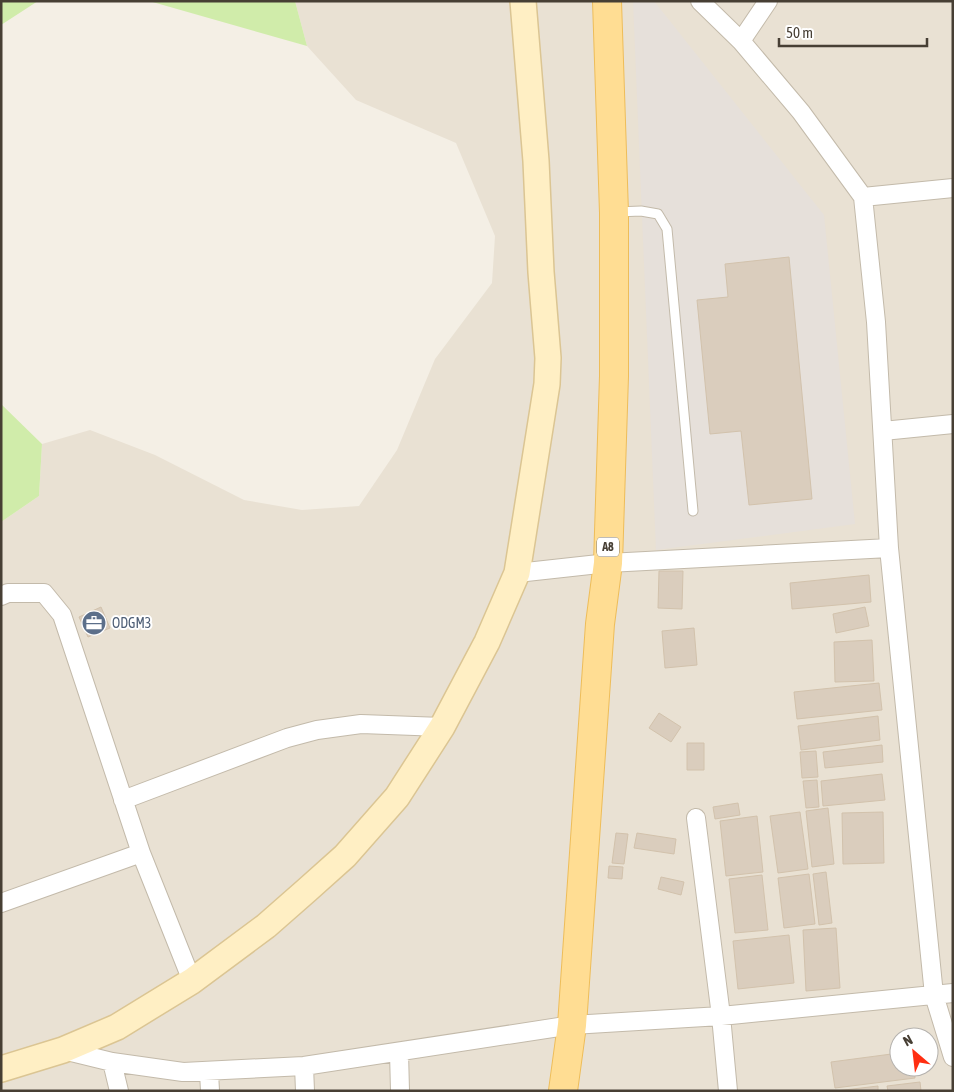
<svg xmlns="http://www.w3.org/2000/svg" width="954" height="1092" font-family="'Asap Condensed',sans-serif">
<rect width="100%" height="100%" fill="#f4efe5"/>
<path fill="#e9e1d3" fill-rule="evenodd" d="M295,1h658v1090h-952v-569l38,-26 3,-52 48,-14 65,25 89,45 58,10 57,-4 38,-56 38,-91 57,-76 3,-47 -39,-93 -100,-43 -49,-54zM899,1037h30v30h-30z"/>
<path fill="#e6e0da" d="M633,1h21l170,214 31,309 -199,26z"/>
<path fill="#d0ecaa" d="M1,1h37l-37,24z
M149,1h146l12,45z
M1,404l41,40 -3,52 -38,26z"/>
<path fill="#dacdbd" stroke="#d2c2ac" d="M789,257l23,242 -63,6 -8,-74 -31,3 -13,-134 31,-3 -3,-33z
M659,571h24l-1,38 -24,-1z
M869,575l2,27 -79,7 -2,-26z
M101,607l9,21 -22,9 -9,-20z
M865,607l4,19 -33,7 -3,-19z
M694,628l3,37 -32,3 -3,-37z
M872,640l2,41 -39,1 -1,-40z
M879,683l3,27 -85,9 -3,-27z
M659,713l22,14 -10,15 -22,-14z
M878,716l2,24 -79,10 -3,-24z
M687,743h17v27h-17z
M882,745l1,17 -58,6 -2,-16z
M816,751l2,26 -16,1 -2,-26z
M882,774l3,26 -62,6 -2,-25z
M817,780l2,27 -13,1 -3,-27z
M738,803l2,12 -25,4 -2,-12z
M828,808l6,56 -22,3 -6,-56z
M800,812l8,57 -30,4 -8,-57z
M883,812l1,51 -41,1 -1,-51z
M757,816l6,56 -37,4 -6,-55z
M616,833l12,1 -4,30 -12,-1z
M637,833l39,6 -2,15 -40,-6z
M609,866l14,1 -1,12 -14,-1z
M826,872l6,51 -13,2 -6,-51z
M809,874l6,50 -31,4 -6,-50z
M762,875l6,55 -33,3 -6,-54z
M661,877l23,5 -3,13 -23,-6z
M836,928l4,60 -34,3 -3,-61z
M789,935l5,48 -56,6 -5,-48z
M899,1053v14h15l1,11 -80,10 -4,-26z
M920,1082l1,9h-33l-1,-5z
M878,1086v5h-42z"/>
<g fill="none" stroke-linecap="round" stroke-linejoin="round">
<defs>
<path id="lane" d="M617,212l24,-1 17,3 9,15 26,282"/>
<path id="street" d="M700,1l41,40 60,71 62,85 13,125 13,226 45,447 19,62
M741,41l27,-40
M863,197l90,-9
M883,431l70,-7
M517,573l91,-10 281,-15
M1,596l7,-3h36l18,22 79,238 51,128
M123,800l164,-62 30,-8 44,-6 81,3
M696,818l25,198 7,75
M1,903l140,-50
M63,1050l49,12 71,10 121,-6 268,-41 149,-9 232,-23
M399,1052l1,39
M112,1062l7,29
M304,1066l1,25
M209,1072l1,19"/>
<path id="secondary" d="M1,1069l62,-19 54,-23 75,-46 74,-55 41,-36 38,-34 52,-59 45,-70 45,-85 30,-69 30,-189 1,-26 -7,-86 -5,-111 -13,-160"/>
<path id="primary" d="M563,1091l9,-66 28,-401 8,-61 6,-187v-163l-7,-212"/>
</defs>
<use href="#lane" stroke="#c3baaa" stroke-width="11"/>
<use href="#street" stroke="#c3baaa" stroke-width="20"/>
<use href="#secondary" stroke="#dbc593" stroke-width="28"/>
<use href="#primary" stroke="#eebd59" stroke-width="30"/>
<use href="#lane" stroke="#fff" stroke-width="9"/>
<use href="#street" stroke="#fff" stroke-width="18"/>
<use href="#secondary" stroke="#ffefc4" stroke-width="25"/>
<use href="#primary" stroke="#ffdd93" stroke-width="28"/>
</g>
<defs>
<symbol id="office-disc" viewBox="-11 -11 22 22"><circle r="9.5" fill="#5c6f8a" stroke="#fff"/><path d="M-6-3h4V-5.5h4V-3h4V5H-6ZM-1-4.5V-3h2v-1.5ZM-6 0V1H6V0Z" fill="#fff"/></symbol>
</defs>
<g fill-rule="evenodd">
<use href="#office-disc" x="80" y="609" width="28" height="28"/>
</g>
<g text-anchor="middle" stroke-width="4" stroke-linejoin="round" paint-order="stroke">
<rect fill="#fff" stroke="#7e7971" stroke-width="1" x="597" y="537.5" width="22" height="19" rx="4"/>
<g font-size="12" font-weight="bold" fill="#473f34">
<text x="608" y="551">A8</text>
</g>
<g font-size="14" fill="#4e5e75" stroke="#fff" text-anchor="start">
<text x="112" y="628">ODGM3</text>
</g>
</g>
<rect width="954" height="1092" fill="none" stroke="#473f34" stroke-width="5"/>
<g transform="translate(914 1052) rotate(332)"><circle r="24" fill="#ffffff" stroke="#b5b2ae"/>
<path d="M0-4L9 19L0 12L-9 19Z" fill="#ff2e11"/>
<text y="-8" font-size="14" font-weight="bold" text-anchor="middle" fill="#473f34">N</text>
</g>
<path d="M779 38v8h148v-8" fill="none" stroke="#473f34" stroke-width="2.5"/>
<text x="786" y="38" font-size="15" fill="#473f34" stroke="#ffffff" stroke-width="4" paint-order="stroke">50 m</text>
</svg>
